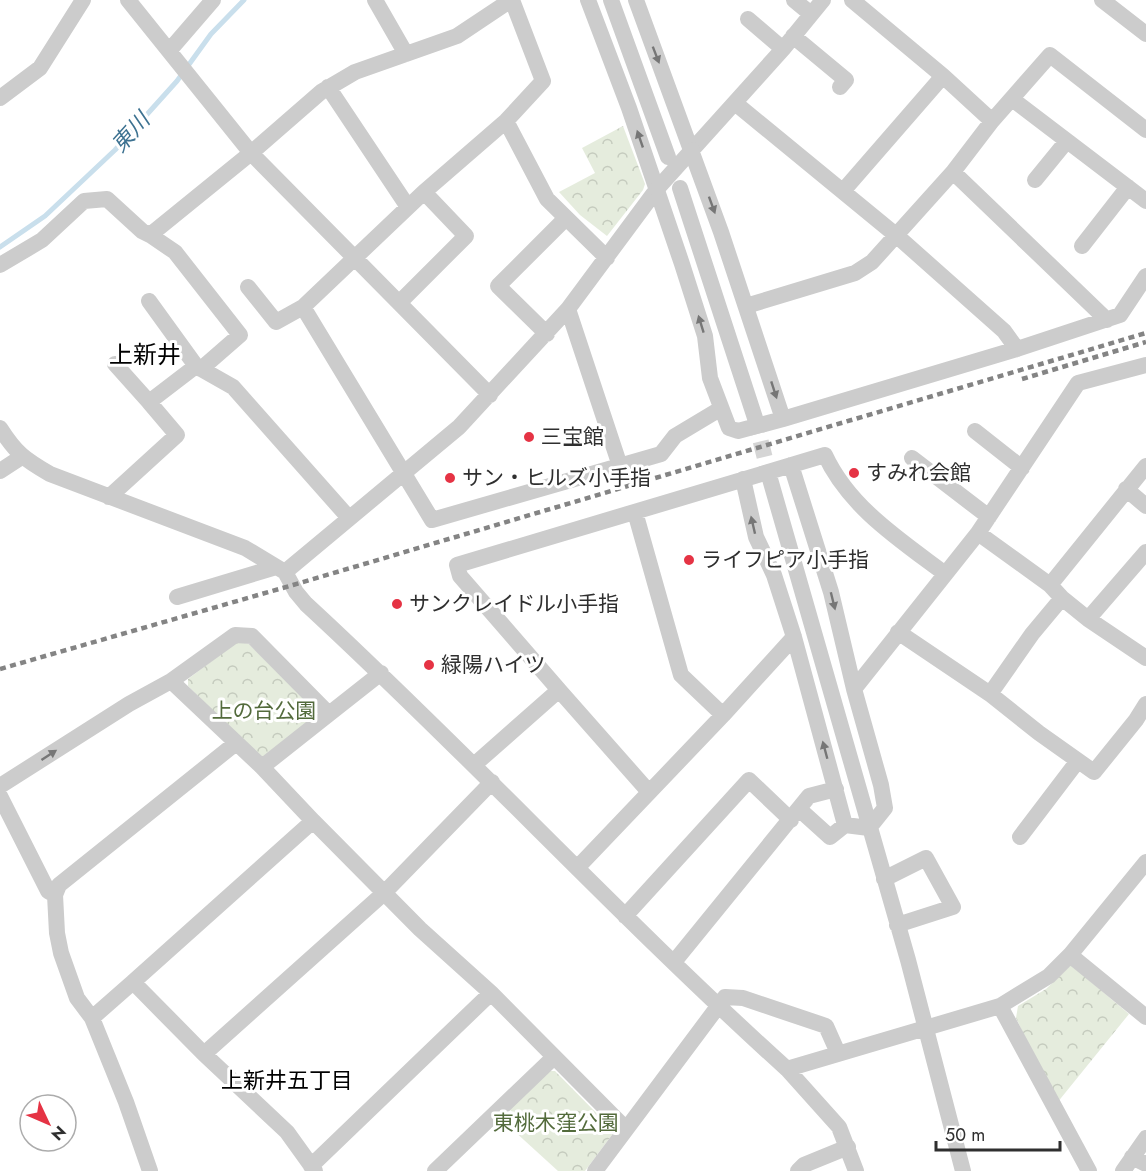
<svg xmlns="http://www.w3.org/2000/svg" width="1146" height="1171" font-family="Jost,'Noto Sans JP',sans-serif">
<defs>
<pattern id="forest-crowns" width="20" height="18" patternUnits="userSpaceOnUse" patternTransform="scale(1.5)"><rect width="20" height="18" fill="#e5ecdd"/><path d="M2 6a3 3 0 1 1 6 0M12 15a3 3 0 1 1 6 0" fill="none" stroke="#c5cbbe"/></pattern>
</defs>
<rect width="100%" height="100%" fill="#fff"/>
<path fill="url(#forest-crowns)" d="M623,126l22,58 -2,6 -36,46 -27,-21 -21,-23 36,-19 -13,-25z
M238,641l11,3 67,66 1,8 -52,38h-7l-70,-70v-7z
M1071,965l58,49 -72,89 -41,-85 2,-12 28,-17z
M547,1071h8l56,57 1,7 -27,36h-27l-45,-41 8,-10 -12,-11z"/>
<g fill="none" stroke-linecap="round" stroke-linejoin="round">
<path stroke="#c9dfec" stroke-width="5" d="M0,247l45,-31 70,-66 62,-69 34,-47 33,-34"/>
<path stroke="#d5d5d5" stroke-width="16" stroke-dasharray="16 8" stroke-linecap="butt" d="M755,418l15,61"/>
<path stroke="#ccc" stroke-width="16" d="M128,0l41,51 44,-51
M375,0l31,54
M512,0l31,81 -37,40 -82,71 -121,115 129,213 229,-66 14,-18 45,-27
M588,0l41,108 53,156 23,72 5,42 19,50 9,3 45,-12 -62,-187 -85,-232
M611,0l57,157
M794,0l17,14
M1102,0l44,34
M748,19l35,30
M793,36l53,44 -6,7
M169,51l82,102 239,242
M328,87l80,120
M0,98l40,-30 43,-68
M1012,99l134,102
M735,103l162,133 107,95 13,18
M506,121l41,78 60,59
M992,121l58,-66 96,75
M692,150l91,-101 40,-49
M953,172l154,148
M1035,180l31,-38
M680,188l75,230
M843,191l100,-115
M150,235l25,17 65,83 -39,34
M1082,246l46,-59
M0,265l42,-25 42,-39 23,-2 35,32 8,4 101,-82 70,-61 34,-20 102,-36 54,-36
M248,287l28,35 27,-15
M149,301l47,65 37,21 116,131
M400,302l66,-66 -42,-44
M746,306l109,-33 17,-11 81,-90 39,-51 -49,-45 -91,-76
M568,309l52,157
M547,334l-49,-48 68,-68
M115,364l34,38
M783,419l234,-70 103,-34 26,-39
M0,428c16,25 24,31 50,46l195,74 40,24 11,20 10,12c164,151 316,316 481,465l213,-63 49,-30 21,-21 76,-93
M975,431l47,37
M912,458l77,59
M791,465l40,127 23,97 27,96 4,23 -16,20
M0,471l23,-15
M743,479l13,58 18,38 20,62 51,188 24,3
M770,479l138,481 55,211
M1126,489l20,17
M109,497l68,-62 -28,-33 47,-36
M635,512l46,163 42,40
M978,533l72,52 12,13 26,21 58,39
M285,572l174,-145 109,-118 89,-120
M1050,585l96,-119
M177,597l99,-30
M1088,619l58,-67
M898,632l92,62 42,-60 30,-36
M171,681l91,86 51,54
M854,689l124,-156 100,-150 68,-18
M559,690l90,102
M990,694l49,39 55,39 42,-52 10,-16
M474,765l85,-75 -99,-114 -3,-11 368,-110c24,52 75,85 119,118
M262,767l67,-53
M0,786l129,-82 42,-23 64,-46 17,1 77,78 52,-41
M0,796l48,95 7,4 4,-10 177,-142
M799,809l31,28 15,-12
M1020,837l57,-75
M577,868l146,-153 71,-78
M884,879l42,-21 27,49 -56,18
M55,895l2,38 4,20 16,45 15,20
M625,916l124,-136 42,40
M1070,955l76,62
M674,962l135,-166 27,-7
M133,982l180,-161 107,108 71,64
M1000,1006l89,165
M204,1054l180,-161 108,-111
M787,1069l52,58 17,44
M1132,1157l14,7
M311,1166l180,-173 135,136
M150,1171l-24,-69 -34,-84 41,-36 71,72 83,78 28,39
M435,1171l119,-114
M595,1171l130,-174 18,1 83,28 12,27
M798,1171l6,-6 44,-18
M1123,1171l23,-33"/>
<path stroke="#848484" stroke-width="4.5" stroke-dasharray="6 4.5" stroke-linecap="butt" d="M1022,379l124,-37
M0,669l293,-84 853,-252"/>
<path stroke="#ccc" stroke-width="16" d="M657,189l35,-39"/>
</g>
<defs><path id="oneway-solid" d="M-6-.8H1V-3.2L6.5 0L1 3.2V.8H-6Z" transform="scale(1.5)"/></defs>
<g fill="#767676">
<use href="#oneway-solid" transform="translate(656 55) rotate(69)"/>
<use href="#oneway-solid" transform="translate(640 139) rotate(-109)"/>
<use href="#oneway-solid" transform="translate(712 205) rotate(70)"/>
<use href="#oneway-solid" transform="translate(701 324) rotate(-107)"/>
<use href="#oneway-solid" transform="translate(774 390) rotate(72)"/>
<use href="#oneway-solid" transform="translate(753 525) rotate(-103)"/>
<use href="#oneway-solid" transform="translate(833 601) rotate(76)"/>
<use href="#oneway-solid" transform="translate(825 750) rotate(-105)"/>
<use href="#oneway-solid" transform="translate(49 755) rotate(-33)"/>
</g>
<g fill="#e53344" stroke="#fff" stroke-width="2">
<circle cx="529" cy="437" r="6"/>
<circle cx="854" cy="473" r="6"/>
<circle cx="450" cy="478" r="6"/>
<circle cx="689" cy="560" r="6"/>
<circle cx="397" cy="604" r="6"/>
<circle cx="429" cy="665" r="6"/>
</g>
<g text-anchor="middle" stroke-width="6" stroke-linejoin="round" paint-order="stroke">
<g font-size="21" fill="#2f2f2f" stroke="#fff" text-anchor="start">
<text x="541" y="444">三宝館</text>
<text x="866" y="480">すみれ会館</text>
<text x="462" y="485">サン・ヒルズ小手指</text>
<text x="701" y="567">ライフピア小手指</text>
<text x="409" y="611">サンクレイドル小手指</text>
<text x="441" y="672">緑陽ハイツ</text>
</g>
<g font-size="21" fill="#536b3c" stroke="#fff">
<text x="264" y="718">上の台公園</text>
<text x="556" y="1130">東桃木窪公園</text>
</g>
<g font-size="22" font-style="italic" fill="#3d7291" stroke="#fff">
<text transform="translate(130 132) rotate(-48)" y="8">東川</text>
</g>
<g font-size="22" fill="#000" stroke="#fff">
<text x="287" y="1088">上新井五丁目</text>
</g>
<g font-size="24" fill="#000" stroke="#fff">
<text x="145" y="363">上新井</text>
</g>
</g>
<g transform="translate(48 1123) rotate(134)"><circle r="28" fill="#ffffff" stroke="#acacac" stroke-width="1.5"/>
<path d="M0-4.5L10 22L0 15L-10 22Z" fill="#e53344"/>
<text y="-9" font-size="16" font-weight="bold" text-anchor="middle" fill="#2f2f2f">N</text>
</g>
<path d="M936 1141v9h124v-9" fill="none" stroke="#2f2f2f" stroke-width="3"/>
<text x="945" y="1141" font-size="18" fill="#2f2f2f" stroke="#ffffff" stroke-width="4.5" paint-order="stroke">50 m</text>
</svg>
